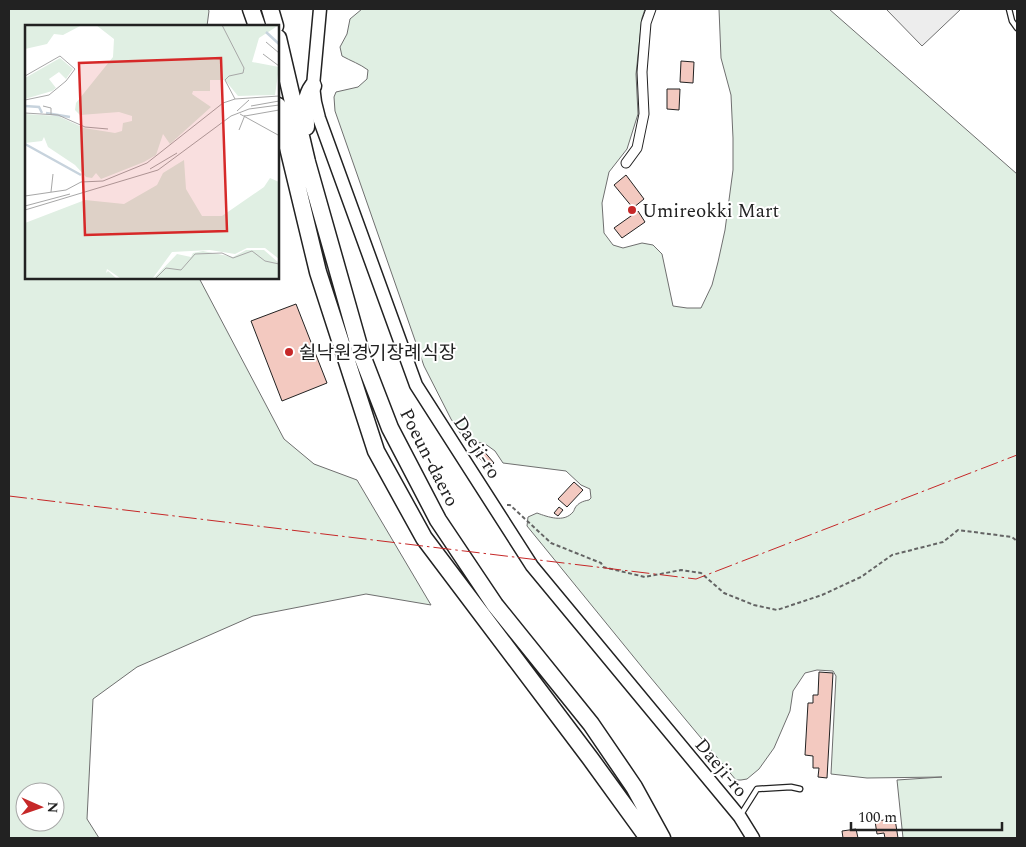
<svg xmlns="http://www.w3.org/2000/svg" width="1026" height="847" font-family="Spectral,'Noto Sans KR',serif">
<rect width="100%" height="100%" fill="#fff"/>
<path fill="#e0efe3" stroke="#6f6f6f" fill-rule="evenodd" d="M9,9h199l1,2 -2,15h-181v252h173l85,161 30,25 43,16 74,125 -65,-11 -113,22 -116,51 -44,32 -6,120 12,19h-90zM25,792h30v30h-30z
M362,9h283l-3,9 -6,56 2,40 -11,35 -18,23 -7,31 2,30 9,12 10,3 19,-5 11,2 9,9 11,52 14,2h14l11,-23 6,-23 7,-32 8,-60v-32l-2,-43 -10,-37 -2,-49h110l188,165v664h-114l-6,-58 45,-3 -75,1 -36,-4 5,-98 -3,-5 -16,-1 -12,3 -12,18 -3,20 -16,37 -15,21 -12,10 -6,1h-5l-90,-108 -119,-146 1,-9 9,-4c11,4 27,10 36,-1 1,-1 1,-2 2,-4 3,-5 8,-7 14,-8l2,-2 -1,-9 -9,-4 -15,-14 -63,-8 -8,-12 -11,-8 -18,-1 -15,-23 -27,-53 -89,-255 -1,-14 2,-5 22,-5 9,-8 1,-9c-8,-6 -17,-9 -26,-14l-2,-9 7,-13 3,-15z"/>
<path fill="#ededed" stroke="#6f6f6f" d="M886,9h75l-39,37z"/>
<path fill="#f3c9c0" stroke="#222" d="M681,61l13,1 -1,21 -13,-1z
M667,89h13l-1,21 -12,-1z
M626,175l18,24 -11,9 -19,-23z
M638,211l7,11 -23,16 -8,-10z
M296,304l31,79 -45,18 -31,-80z
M482,449l12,14 -6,5 -12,-14z
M574,482l9,8 -16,17 -9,-8z
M559,507l4,3 -5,6 -4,-3z
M819,672l14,1 -6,105 -9,-1 1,-9h-6v-12l-8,-1 3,-52h5v-8h5z
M895,819l3,19h-13l-1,-5 -7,1 -2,-13z
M856,829l2,9h-15l-1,-7z"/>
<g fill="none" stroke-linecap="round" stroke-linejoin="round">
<defs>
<path id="lane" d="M1009,9l3,12 5,7
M740,816l17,-27 34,-2 9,2"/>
<path id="street" d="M626,163l11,-15 7,-34 -2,-42 4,-49 5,-14"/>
<path id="secondary" d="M320,9l-7,77 2,16 4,16 97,267 116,181 208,251 13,21"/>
<path id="highway" d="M251,9l6,17
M270,9l5,17
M278,38l29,124 54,191 29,75 48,92 57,85 96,119 43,63 28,51
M278,106l40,166 58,179 48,87 166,220 58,80
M306,127c0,-15 -2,-29 7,-41"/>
</defs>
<use href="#lane" stroke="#222" stroke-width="7"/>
<use href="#street" stroke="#222" stroke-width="11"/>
<use href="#secondary" stroke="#222" stroke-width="15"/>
<use href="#highway" stroke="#222" stroke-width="19"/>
<path stroke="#646464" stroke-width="2" stroke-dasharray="4 2.5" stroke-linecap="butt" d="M507,505h3l41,38 50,20 2,4 42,10 36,-7 20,3 23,20 30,12 23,5 45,-15 39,-18 31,-22 51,-13 15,-12 54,7 5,4"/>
<use href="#lane" stroke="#fff" stroke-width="4.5"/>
<use href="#street" stroke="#fff" stroke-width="9"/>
<use href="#secondary" stroke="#fff" stroke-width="12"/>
<use href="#highway" stroke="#fff" stroke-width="16"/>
<path stroke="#c62828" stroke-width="1" stroke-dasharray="18 4 2.5 4" stroke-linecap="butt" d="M9,496l687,83 321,-124"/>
</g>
<g fill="#c62828" stroke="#fff" stroke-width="2">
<circle cx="632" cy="210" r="5"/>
<circle cx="289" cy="352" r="5"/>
</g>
<g text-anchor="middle" stroke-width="4" stroke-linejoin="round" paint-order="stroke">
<g font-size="19" fill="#222" stroke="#fff" text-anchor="start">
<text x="642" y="217">Umireokki Mart</text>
<text x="299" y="359">쉴낙원경기장례식장</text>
</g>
<g font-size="19" fill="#222" stroke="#fff">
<text transform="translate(478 447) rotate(57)" y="7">Daeji-ro</text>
<text transform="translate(430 457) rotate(63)" y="7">Poeun-daero</text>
<text transform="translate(722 767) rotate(50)" y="7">Daeji-ro</text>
</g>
</g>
<g transform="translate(25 25)">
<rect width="254" height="254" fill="#fff"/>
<path d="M0,0h57l-19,10 -9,-1 -7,10 -22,5zM71,0h183l-20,13 -7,24 27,5 -4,28 -37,1 -13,-16h-15v11h-17l-1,3 19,13 -41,37 -7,-10 -7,21 -12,7 -43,17 -5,-6 -4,5 -6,-1 -11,-12 -27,-18 -4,-10 -2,4 -17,2v-29l33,2 26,12 31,5 7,-2 1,-8 9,-2v-5l-13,-4 -39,3 -5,-5 1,-7 37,-46 1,-18zM35,33l13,11 -7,10 -7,-7 -10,7 7,9 -4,3 -27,8v-21zM159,135l2,29 16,27h20l42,-29 6,-9 9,4v77l-14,-11h-18l-12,6 -25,-4 -38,2 -19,26h-33l-13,-9 -1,4 2,-2 8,7h-91v-55l60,-23 39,4 33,-19 6,-12zM221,225h18l15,13v15h-125l23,-24 14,3 2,-4 10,-2 30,6z" fill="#e0efe3"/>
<path fill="none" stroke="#c7d3dd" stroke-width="2.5" d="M241,7l13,12M0,81l14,1 3,6M21,88l24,4M0,119l56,31"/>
<path fill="none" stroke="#a7a7a7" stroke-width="1" d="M197,0l22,43 -1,5 -14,3 -4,4 10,19M241,17l13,11M238,29l16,12M0,51l35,-20M0,75l24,-5 17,-14 9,-12 -15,-13M18,81l8,2v7M226,81l28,-5M212,86l12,-11M0,88l33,2 27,12 23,2M215,89l38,21M220,91l34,-6M214,105l6,-15M125,144l27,-16M26,167l2,-18M0,171l41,-6 15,-8 22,-1 44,-18 76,-60 12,-4 44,-3M0,181l45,-12M0,185l133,-40 73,-54 18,-7 30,-4M131,253l10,-10 15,2 14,-16 27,-1 11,5 19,-7 13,10 14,3"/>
<path fill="#d62828" fill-opacity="0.15" stroke="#d62828" stroke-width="2.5" d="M196,33l6,173 -142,4 -6,-172z"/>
<rect width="254" height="254" fill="none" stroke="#222" stroke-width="2.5"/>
</g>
<rect width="1026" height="847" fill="none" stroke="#222222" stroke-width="20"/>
<g transform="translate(40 807) rotate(92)"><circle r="24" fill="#ffffff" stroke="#a7a7a7"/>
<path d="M0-4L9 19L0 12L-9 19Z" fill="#c62828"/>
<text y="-8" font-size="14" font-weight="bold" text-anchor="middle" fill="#222222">N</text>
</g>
<path d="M851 822v8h151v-8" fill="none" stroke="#222222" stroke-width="2.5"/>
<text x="858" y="822" font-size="15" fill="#222222" stroke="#ffffff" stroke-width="4" paint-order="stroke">100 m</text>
</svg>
